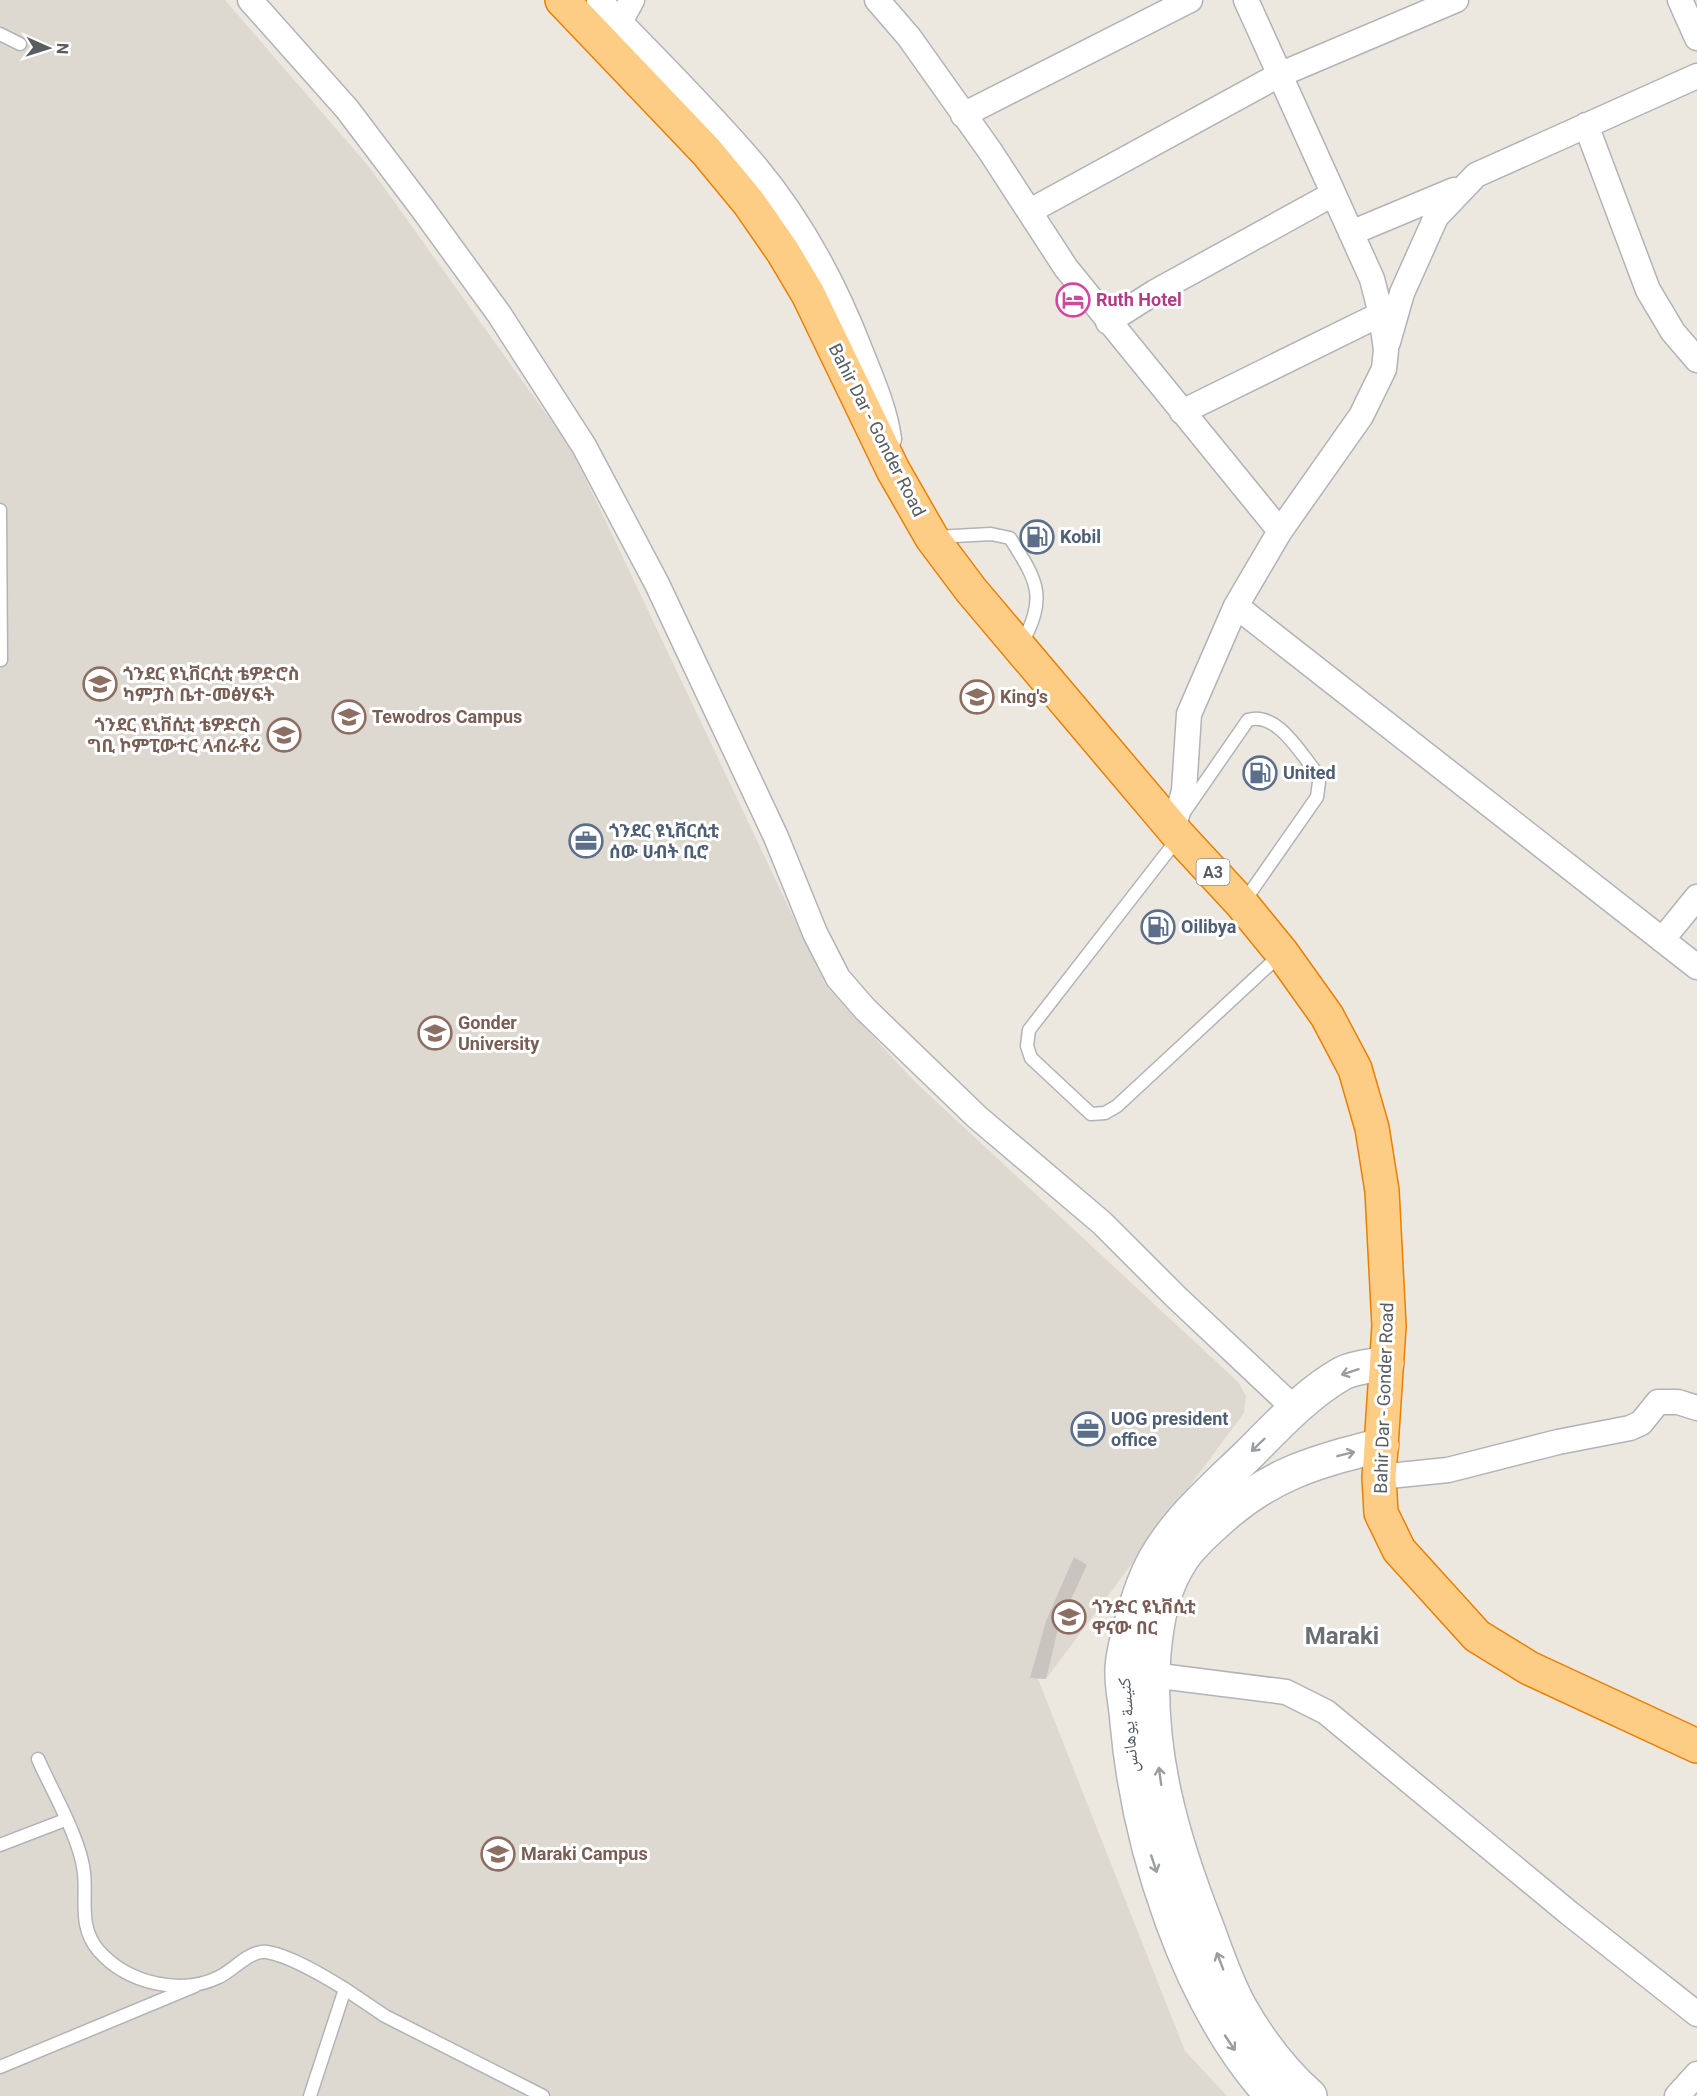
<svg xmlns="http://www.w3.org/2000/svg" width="1697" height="2096" font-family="Roboto,'Noto Naskh Arabic','Noto Sans Ethiopic',sans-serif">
<rect width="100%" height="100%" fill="#ece7df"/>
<path fill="#ded9d0" d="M0,0h225l145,168 202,282 253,534 89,97 324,301 8,14 -2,17 -198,266h-8l147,372 42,45h-1227z"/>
<path fill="#c9c4bf" d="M1074,1557l13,8 -28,60 -13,54 -16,-1 16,-57z"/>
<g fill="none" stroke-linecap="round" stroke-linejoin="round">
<defs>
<path id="lane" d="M0,34l20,10
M0,510l1,150
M936,537l55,-3 19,4c27,43 38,58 11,107
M1185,811l63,-91c29,-9 52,33 68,52l3,10 -2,15 -74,106
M1179,837l-150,193 -2,16 4,12 60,56 14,-1 12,-7 164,-152
M38,1759c14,32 43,81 46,114 3,27 -6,54 15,78 28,32 82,45 120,26 15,-7 30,-27 48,-25 24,4 57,24 78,37
M0,1845l65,-25
M0,2067l195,-81
M310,2096l35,-107 40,27 158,80"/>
<path id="street" d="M250,0l97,109 75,99 77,106 85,132 73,138 119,253 39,96 23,45 27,31 112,108 125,106 74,74 119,112
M599,0c52,55 107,108 156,166 46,55 81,121 106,186 11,28 24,57 28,87
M877,0l32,37 81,114 76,117 214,263
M1680,0l17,38
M620,22l12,-22
M963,115l227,-115
M1586,125l62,165 25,42 24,28
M1030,211l249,-136 177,-75
M1351,233l103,-43
M1108,322l47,-30 178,-98
M1388,342l14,-49 34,-76 40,-42 221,-99
M1182,412l199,-98
M1236,606l461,361
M1173,829l11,-38 5,-77 47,-108 44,-75 81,-115 23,-47 2,-19 -5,-36 -9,-35 -126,-279
M1662,940l35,-43
M1379,1477l69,-7 110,-28 72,-14 11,-5 17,-21h20l19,6
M1152,1675l134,17 40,20 243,201 128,101
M1677,2096l20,-22"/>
<path id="secondary" d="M1272,2096c-85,-93 -134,-250 -145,-374 -1,-17 -6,-36 -5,-54 1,-19 14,-65 21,-83 19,-53 65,-91 104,-129 29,-29 60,-63 96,-83 12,-6 30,-7 44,-10
M1310,2096c-28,-25 -52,-57 -70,-89 -14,-25 -23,-53 -33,-80 -35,-89 -61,-177 -53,-274 3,-34 9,-65 28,-94 9,-14 22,-25 34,-36 53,-49 98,-61 166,-78"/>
<path id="highway" d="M562,0l144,151 43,52 34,49 25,42 85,176 39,68 39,52 208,246 63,68 40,49 45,63 28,53 17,59 10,63 7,135 -10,151 2,36 18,37 78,86 52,32 168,78"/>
</defs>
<use href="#lane" stroke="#b0b4b8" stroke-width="15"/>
<use href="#street" stroke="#b0b4b8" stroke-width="27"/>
<use href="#secondary" stroke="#b1b6bb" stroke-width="36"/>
<use href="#highway" stroke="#eb7f00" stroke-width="36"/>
<use href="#lane" stroke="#fff" stroke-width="12"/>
<use href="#street" stroke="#fff" stroke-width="24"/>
<use href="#secondary" stroke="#fff" stroke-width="33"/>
<use href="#highway" stroke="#fdcd85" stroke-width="33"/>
</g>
<defs><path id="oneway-shaft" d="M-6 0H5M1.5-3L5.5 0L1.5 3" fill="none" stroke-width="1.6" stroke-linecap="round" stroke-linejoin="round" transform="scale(1.5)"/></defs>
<g stroke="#9b9ea0">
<use href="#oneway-shaft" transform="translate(1350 1372) rotate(162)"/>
<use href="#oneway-shaft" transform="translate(1258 1445) rotate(136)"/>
<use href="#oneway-shaft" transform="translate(1346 1454) rotate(-14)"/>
<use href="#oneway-shaft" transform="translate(1160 1776) rotate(-98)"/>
<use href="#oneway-shaft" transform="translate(1154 1864) rotate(72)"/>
<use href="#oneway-shaft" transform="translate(1220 1961) rotate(-111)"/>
<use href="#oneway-shaft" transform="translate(1230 2043) rotate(56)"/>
</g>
<defs>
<symbol id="hotel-ring" viewBox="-11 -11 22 22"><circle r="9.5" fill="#fff" stroke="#d1479c" stroke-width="1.5"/><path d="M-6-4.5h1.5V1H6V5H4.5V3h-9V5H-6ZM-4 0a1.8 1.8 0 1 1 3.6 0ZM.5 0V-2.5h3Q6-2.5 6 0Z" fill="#d1479c"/></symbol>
<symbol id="fuel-ring" viewBox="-11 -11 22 22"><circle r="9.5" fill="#fff" stroke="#5c6f8a" stroke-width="1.5"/><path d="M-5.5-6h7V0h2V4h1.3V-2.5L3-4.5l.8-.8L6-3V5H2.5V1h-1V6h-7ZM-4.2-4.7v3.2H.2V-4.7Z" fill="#5c6f8a"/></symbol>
<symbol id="school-ring" viewBox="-11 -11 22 22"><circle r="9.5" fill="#fff" stroke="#8d6e63" stroke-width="1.5"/><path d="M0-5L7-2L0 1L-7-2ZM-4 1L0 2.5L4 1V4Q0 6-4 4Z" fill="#8d6e63"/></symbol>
<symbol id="university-ring" viewBox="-11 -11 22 22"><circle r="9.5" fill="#fff" stroke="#8d6e63" stroke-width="1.5"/><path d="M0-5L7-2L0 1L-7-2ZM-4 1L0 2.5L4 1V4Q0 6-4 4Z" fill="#8d6e63"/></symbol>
<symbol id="office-ring" viewBox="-11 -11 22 22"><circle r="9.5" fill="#fff" stroke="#5c6f8a" stroke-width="1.5"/><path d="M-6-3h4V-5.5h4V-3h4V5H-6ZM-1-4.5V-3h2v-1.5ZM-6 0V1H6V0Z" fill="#5c6f8a"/></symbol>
</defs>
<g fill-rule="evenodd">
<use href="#hotel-ring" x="1054" y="281" width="38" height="38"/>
<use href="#fuel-ring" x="1018" y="518" width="38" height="38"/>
<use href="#school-ring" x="81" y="665" width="38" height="38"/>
<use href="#school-ring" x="958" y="678" width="38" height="38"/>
<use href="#university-ring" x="330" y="698" width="38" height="38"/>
<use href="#school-ring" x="265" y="716" width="38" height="38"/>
<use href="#fuel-ring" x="1241" y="754" width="38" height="38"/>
<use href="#office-ring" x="567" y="822" width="38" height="38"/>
<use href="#fuel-ring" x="1139" y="908" width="38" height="38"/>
<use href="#university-ring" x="416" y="1014" width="38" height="38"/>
<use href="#office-ring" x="1069" y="1410" width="38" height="38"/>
<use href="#school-ring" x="1050" y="1598" width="38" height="38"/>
<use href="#university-ring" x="479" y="1835" width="38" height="38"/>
</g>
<g text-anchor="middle" stroke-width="6" stroke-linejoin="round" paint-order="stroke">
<rect fill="#fff" stroke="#8a8e90" stroke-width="1.5" x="1196.5" y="859" width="33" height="26" rx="4.5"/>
<g font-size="16" font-weight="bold" fill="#585d61">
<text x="1213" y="878">A3</text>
</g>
<g font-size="18" font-weight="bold" fill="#b23c85" stroke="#fff" text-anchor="start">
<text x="1096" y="306">Ruth Hotel</text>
</g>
<g font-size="18" fill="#585d61" stroke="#fff">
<text transform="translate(877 430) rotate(63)" y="6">Bahir Dar - Gonder Road</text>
<text transform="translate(1384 1398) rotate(-88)" y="6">Bahir Dar - Gonder Road</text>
<text transform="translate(1128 1725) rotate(-95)" y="6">كنيسة يوهانس</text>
</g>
<g font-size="18" font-weight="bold" fill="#4e5e75" stroke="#fff" text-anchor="start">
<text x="1060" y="543">Kobil</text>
<text x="1283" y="779">United</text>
<text x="609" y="837">ጎንደር ዩኒቨርሲቲ<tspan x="609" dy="21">ሰው ሀብት ቢሮ</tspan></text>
<text x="1181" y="933">Oilibya</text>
<text x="1111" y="1425">UOG president<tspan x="1111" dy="21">office</tspan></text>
</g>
<g font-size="18" font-weight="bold" fill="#785e54" stroke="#fff" text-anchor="start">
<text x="123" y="680">ጎንደር ዩኒቨርሲቲ ቴዎድሮስ<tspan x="123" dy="21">ካምፓስ ቤተ-መፅሃፍት</tspan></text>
<text x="1000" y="703">King's</text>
<text x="372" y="723">Tewodros Campus</text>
<text x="261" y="731" text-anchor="end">ጎንደር ዩኒቨሲቲ ቴዎድሮስ<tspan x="261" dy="21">ግቢ ኮምፒውተር ላብራቶሪ</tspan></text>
<text x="458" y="1029">Gonder<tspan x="458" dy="21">University</tspan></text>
<text x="1092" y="1613">ጎንድር ዩኒቨሲቲ<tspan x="1092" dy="21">ዋናው በር</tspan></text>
<text x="521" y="1860">Maraki Campus</text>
</g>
<g font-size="24" font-weight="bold" fill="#696f73" stroke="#fff">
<text x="1342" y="1644">Maraki</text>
</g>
</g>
<g transform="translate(48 48) rotate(93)" stroke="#ffffff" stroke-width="4.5" paint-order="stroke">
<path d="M0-4.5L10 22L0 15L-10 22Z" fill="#585d61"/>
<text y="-9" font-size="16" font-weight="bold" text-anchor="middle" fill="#585d61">N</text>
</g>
</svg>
